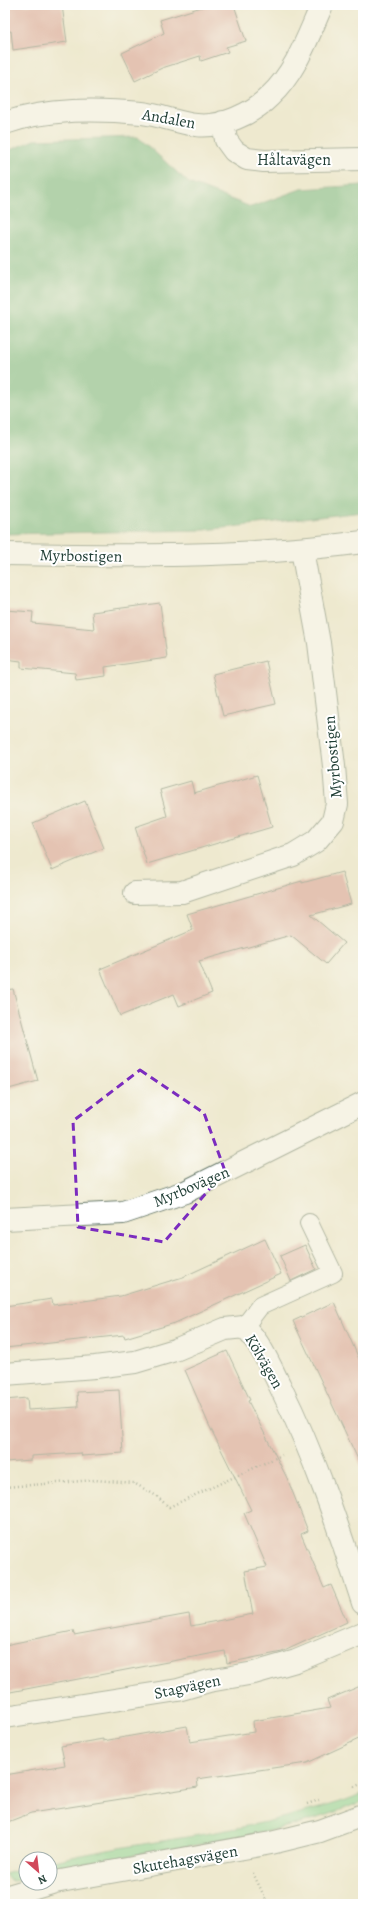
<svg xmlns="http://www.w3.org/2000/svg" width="368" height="1909" font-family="Alegreya,serif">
<rect width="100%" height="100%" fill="#fff"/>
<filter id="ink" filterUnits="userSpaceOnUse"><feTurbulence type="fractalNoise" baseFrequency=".025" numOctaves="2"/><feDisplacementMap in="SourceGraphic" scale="8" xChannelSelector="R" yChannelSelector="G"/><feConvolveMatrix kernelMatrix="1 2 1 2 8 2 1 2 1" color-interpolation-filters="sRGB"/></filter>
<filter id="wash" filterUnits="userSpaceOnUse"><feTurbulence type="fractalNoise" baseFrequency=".012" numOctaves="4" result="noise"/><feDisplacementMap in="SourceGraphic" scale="16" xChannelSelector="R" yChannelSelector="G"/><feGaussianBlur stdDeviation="0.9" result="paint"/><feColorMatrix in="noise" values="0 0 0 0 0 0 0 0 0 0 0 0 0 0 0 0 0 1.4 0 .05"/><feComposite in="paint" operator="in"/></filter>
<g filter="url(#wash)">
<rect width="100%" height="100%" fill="#eee9cf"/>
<path fill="#86d696" stroke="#528a65" d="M363,1793v8c-67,29 -140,40 -212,51 -34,6 -68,10 -101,20v-10c82,-20 166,-25 247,-48 22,-6 45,-11 66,-21z
M26,1868l-1,11 -12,2 -4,-1 -4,-6z"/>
<path fill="#6cb77f" stroke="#467a5a" d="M138,137l51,46 62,24 50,-18 62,-4v327l-158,18 -200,4v-382l29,-12z"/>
<g id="blocks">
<path fill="#d8958f" d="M5,5h57l5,37 -54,8 -2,-19 -6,1z
M208,5h26l12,36 -20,6 2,5 -27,9 -1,-5 -38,12 -27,13 -13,-28 42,-20 -4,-13z
M160,603l7,55 -62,9 1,9 -30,4 -1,-7 -54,-5v-7l-16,-2v-49l28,2 -1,11 62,6 -2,-17z
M266,661l10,43 -53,12 -10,-42z
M257,775l15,52 -125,37 -12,-37 32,-11 -7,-26 31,-9 3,12z
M85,801l19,47 -52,22 -19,-47z
M342,872l9,32 -40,11 33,28 -18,21 -35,-29 -92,26 13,32 -33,13 -5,-12 -54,22 -20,-47 93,-39 -6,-16 115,-33v2z
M13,989l25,92 -33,9v-100z
M265,1239l16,35 -106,49 -50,15 -1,-3 -119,13v-42l47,-7 1,6 68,-9 62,-19z
M305,1245l11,24 -25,12 -11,-25z
M334,1302l29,66v102l-70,-149z
M227,1351l23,49 -2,1 39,77 21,53 -7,3 23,54 7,-3 16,37 -65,30 -55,11 -2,-12 -220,42v-48l68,-14 1,4 115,-21 2,12 62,-12 -8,-43 22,-4 -23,-54 7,-3 -42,-85 -24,-55z
M119,1390l4,63 -41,3 -1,-3 -50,3v4l-26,2v-62l22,-2 1,12 50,-3 -1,-15z
M363,1685v52l-56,26 -110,16 1,8 -167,26 -26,10v-48l60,-10 -4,-19 42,-7v2l84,-15 3,16 64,-10 -1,-11 77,-13 -3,-8z"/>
</g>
</g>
<g filter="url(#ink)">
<use href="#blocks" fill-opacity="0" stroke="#67796a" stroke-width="1"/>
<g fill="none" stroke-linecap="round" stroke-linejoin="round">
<defs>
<path id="service" d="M244,1327l16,-21 73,-33 -24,-50"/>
<path id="minor" d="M223,122l3,18 8,11 13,8 17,2 99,-2
M5,123c44,-15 92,-14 137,-10 18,2 36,10 54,12 25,3 56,-11 74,-29 26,-24 38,-60 52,-91
M5,554c119,2 239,4 358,-12
M135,893l47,-1 111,-37 23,-14 17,-20 4,-17 -3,-38 -15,-123 -17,-93
M5,1219l118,-6 62,-21 178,-89
M5,1374l90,-7 40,-5 40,-12 50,-21 19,-2c17,16 26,39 36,59 35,70 59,143 83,217
M5,1717l173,-27 31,-9 45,-8 42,-12 67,-28
M5,1897l50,-15 216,-39 49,-12 43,-16"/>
</defs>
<use href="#service" stroke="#67796a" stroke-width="20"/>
<use href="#minor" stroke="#67796a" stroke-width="24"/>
<path stroke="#67796a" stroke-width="2.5" stroke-dasharray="1 3" stroke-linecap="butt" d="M5,1487l90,-7 39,3 21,12 14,12 113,-52
M354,1787l9,-4
M307,1804l12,-4
M253,1873l15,31"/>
<use href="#service" stroke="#fff" stroke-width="18"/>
<use href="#minor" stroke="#fff" stroke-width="22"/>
</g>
</g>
<path d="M0 0H368V1909H0ZM140,1070l64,43 21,58 -61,71 -86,-15 -5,-106z" fill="#eee9cf" fill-opacity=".55" fill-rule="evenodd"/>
<path fill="none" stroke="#7b2cbf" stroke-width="3" stroke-dasharray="8 5" stroke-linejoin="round" d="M140,1070l64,43 21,58 -61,71 -86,-15 -5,-106z"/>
<g text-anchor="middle" stroke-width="4" stroke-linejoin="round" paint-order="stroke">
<g font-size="16" fill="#1f3d34" stroke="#fff">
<text transform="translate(169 118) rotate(10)" y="6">Andalen</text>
<text x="294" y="165">Håltavägen</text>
<text transform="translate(81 555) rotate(1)" y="6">Myrbostigen</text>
<text transform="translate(332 757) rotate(-95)" y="6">Myrbostigen</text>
<text transform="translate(191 1186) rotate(-23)" y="6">Myrbovägen</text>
<text transform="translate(265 1361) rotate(60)" y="6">Kölvägen</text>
<text transform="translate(187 1686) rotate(-12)" y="6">Stagvägen</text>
<text transform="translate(185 1859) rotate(-10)" y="6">Skutehagsvägen</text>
</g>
</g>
<rect width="368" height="1909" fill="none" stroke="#fff" stroke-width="20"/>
<g transform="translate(38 1871) rotate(152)"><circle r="19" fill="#ffffff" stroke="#a5b1ae"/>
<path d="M0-3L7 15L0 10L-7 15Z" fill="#d1495b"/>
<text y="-6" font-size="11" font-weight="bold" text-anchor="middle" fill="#1f3d34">N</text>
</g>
</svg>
